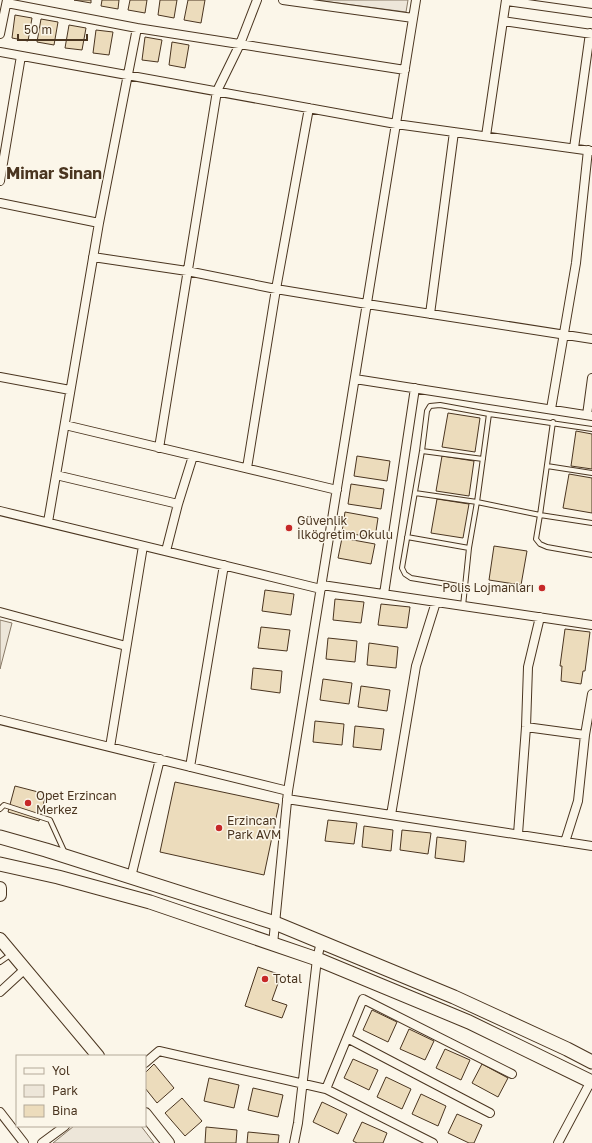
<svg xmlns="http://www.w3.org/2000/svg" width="592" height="1143" font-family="'Golos Text',sans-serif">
<rect width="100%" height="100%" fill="#fbf6e9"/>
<path fill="#ede6d9" stroke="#887966" d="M315,0h93l-2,12z
M0,620l12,3 -12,46z
M74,1126h67l13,17h-101z"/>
<path fill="#ecdcbc" stroke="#4a3520" d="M74,0h17v3z
M102,0h17l-1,9 -17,-3z
M130,0h17l-2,13 -17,-3z
M160,0h17l-3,18 -16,-3z
M188,0h17l-4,23 -17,-3z
M15,15l17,3 -4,23 -16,-3z
M41,19l17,3 -4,23 -17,-3z
M69,25l17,3 -4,22 -17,-2z
M96,30l17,2 -4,23 -16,-2z
M145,37l17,3 -4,22 -16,-2z
M172,42l17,3 -4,23 -16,-3z
M448,413l32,5 -5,34 -33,-5z
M576,431l16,3v35l-21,-3z
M357,456l33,5 -3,20 -33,-5z
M442,456l32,5 -5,35 -33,-5z
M569,474l23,4v35l-29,-5z
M351,484l33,5 -3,20 -33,-5z
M437,499l32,5 -6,34 -32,-5z
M345,512l33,6 -3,20 -33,-6z
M342,538l33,6 -4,20 -33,-6z
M494,546l33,5 -6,34 -32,-5z
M265,590l29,4 -3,21 -29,-4z
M335,599l29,3 -3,21 -28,-3z
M381,604l29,3 -3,21 -29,-3z
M261,627l29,3 -3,21 -29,-3z
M565,629l25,3 -5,39h-2l-2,13 -20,-3 1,-15h-2z
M328,638l29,3 -2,21 -29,-3z
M369,643l29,4 -2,21 -29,-3z
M253,668l29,3 -2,22 -29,-4z
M323,679l29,4 -3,21 -29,-4z
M361,686l29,4 -3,21 -29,-4z
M315,721l29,3 -2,21 -29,-3z
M355,726l29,3 -3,21 -28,-3z
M175,782l104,22 -15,71 -104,-23z
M15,786l31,8 -7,27 -31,-9z
M328,820l29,3 -3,21 -29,-3z
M364,826l29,4 -2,21 -29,-4z
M402,830l29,3 -3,21 -28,-4z
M437,837l29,4 -2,21 -29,-4z
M258,967l23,8 -9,25 15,5 -5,13 -37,-12z
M372,1010l25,12 -9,20 -25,-12z
M409,1029l25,12 -9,19 -25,-11z
M445,1049l25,11 -9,20 -25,-12z
M353,1059l25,11 -9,20 -25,-12z
M154,1064l20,24 -17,15 -12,-15v-15z
M482,1064l26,14 -10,19 -26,-14z
M386,1077l25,12 -9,20 -25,-12z
M209,1078l30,7 -5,23 -30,-7z
M253,1088l30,7 -5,22 -30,-7z
M421,1094l25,12 -8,20 -26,-12z
M182,1098l20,23 -17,15 -20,-23z
M322,1102l25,12 -9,20 -25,-12z
M457,1114l25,11 -8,18h-5l-21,-10z
M362,1122l25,11 -4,10h-26l-4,-2z
M206,1127l31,3 -1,13h-31z
M248,1132l31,3 -1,8h-31z"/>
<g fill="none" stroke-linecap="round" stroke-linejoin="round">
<defs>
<path id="lane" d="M553,422l-13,93 52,8
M422,451l61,8
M547,466l45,7
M415,493l62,9 63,13 -4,24 4,5 7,3 45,8
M407,537l62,11
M465,587l-54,-9 -6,-4 -3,-6 20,-117 5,-40 3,-5 10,-1 49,9 103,15
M463,606l6,-58 8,-46 12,-88
M0,809l4,-4 46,15 15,33
M0,962l10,-7"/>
<path id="street" d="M283,0l130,18
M506,1l86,12
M7,3l130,25 268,42
M503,21l89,13
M0,34l7,-34
M0,52l396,72 196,27
M486,136l20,-136
M574,148l16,-115
M0,181l21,-125
M0,203l99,20
M93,257l94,14 89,18 91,15 225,35
M430,314l24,-182
M0,377l70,13
M355,379l237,37
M551,409l25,-146 12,-113
M587,415l5,-37
M65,425l272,65
M159,448l58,-357 23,-47 17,-44
M247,468l29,-179 33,-181
M56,475l122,29
M0,511l321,78
M48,522l51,-299 38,-195
M166,551l12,-47 15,-48
M322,585l270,40
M384,594l31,-206
M0,612l126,34
M0,720l288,71
M526,727l59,8
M110,747l33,-201
M190,767l34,-202
M287,799l305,47
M391,815l25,-149 20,-64
M518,834l8,-107 2,-60 12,-50
M565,842l13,-41 7,-66 7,-41
M131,877l29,-118
M273,944l15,-153 128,-791
M0,992l25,-23
M347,1038l143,75
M145,1063l14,-12 167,38 107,54
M326,1089l37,-90 149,75
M0,1112l24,31
M42,1143l23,-17
M294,1143l4,-20 19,-164 4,-17
M558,1143l33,-62"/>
<path id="secondary" d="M0,888v7
M0,939l98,117
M145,1114l23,29"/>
<path id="primary" d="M0,837l46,13 229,73 179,74 113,52 25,13
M0,864l58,13 92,25 167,57 152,63 123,60"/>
</defs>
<use href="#lane" stroke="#4a3520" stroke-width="6"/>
<use href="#street" stroke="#4a3520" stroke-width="10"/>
<use href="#secondary" stroke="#4a3520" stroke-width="14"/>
<use href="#primary" stroke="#4a3520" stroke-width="15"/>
<use href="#lane" stroke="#fbf6e9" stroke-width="4"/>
<use href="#street" stroke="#fbf6e9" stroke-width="8"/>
<use href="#secondary" stroke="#fbf6e9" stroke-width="12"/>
<use href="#primary" stroke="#fbf6e9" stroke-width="13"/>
</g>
<g fill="#c62828" stroke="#fbf6e9" stroke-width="1.5">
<circle cx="289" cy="528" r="4"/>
<circle cx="542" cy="588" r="4"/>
<circle cx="28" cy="803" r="4"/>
<circle cx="219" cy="828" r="4"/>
<circle cx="265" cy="979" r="4"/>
</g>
<g text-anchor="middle" stroke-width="3" stroke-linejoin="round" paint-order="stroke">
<g font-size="12" fill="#4a3520" stroke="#fbf6e9" text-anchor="start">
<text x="297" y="525">Güvenlik<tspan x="297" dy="14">İlköğretim Okulu</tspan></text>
<text x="534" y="592" text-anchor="end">Polis Lojmanları</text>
<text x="36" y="800">Opet Erzincan<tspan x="36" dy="14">Merkez</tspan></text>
<text x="227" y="825">Erzincan<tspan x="227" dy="14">Park AVM</tspan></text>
<text x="273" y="983">Total</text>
</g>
<g font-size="16" font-weight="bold" fill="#4a3520" stroke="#fbf6e9">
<text x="54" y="179">Mimar Sinan</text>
</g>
</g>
<rect x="16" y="1055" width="130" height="72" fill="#fbf6e9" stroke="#b4a999"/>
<rect x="24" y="1068" width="20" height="6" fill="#fbf6e9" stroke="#b4a999"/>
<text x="52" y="1075" font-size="12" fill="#4a3520">Yol</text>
<rect x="24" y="1085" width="20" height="12" fill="#ede6d9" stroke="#b4a999"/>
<text x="52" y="1095" font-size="12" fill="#4a3520">Park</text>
<rect x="24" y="1105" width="20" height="12" fill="#ecdcbc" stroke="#b4a999"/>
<text x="52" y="1115" font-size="12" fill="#4a3520">Bina</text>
<path d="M18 34v6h69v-6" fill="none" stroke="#4a3520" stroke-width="2"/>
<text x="24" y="34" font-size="12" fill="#4a3520" stroke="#fbf6e9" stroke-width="3" paint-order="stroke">50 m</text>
</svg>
